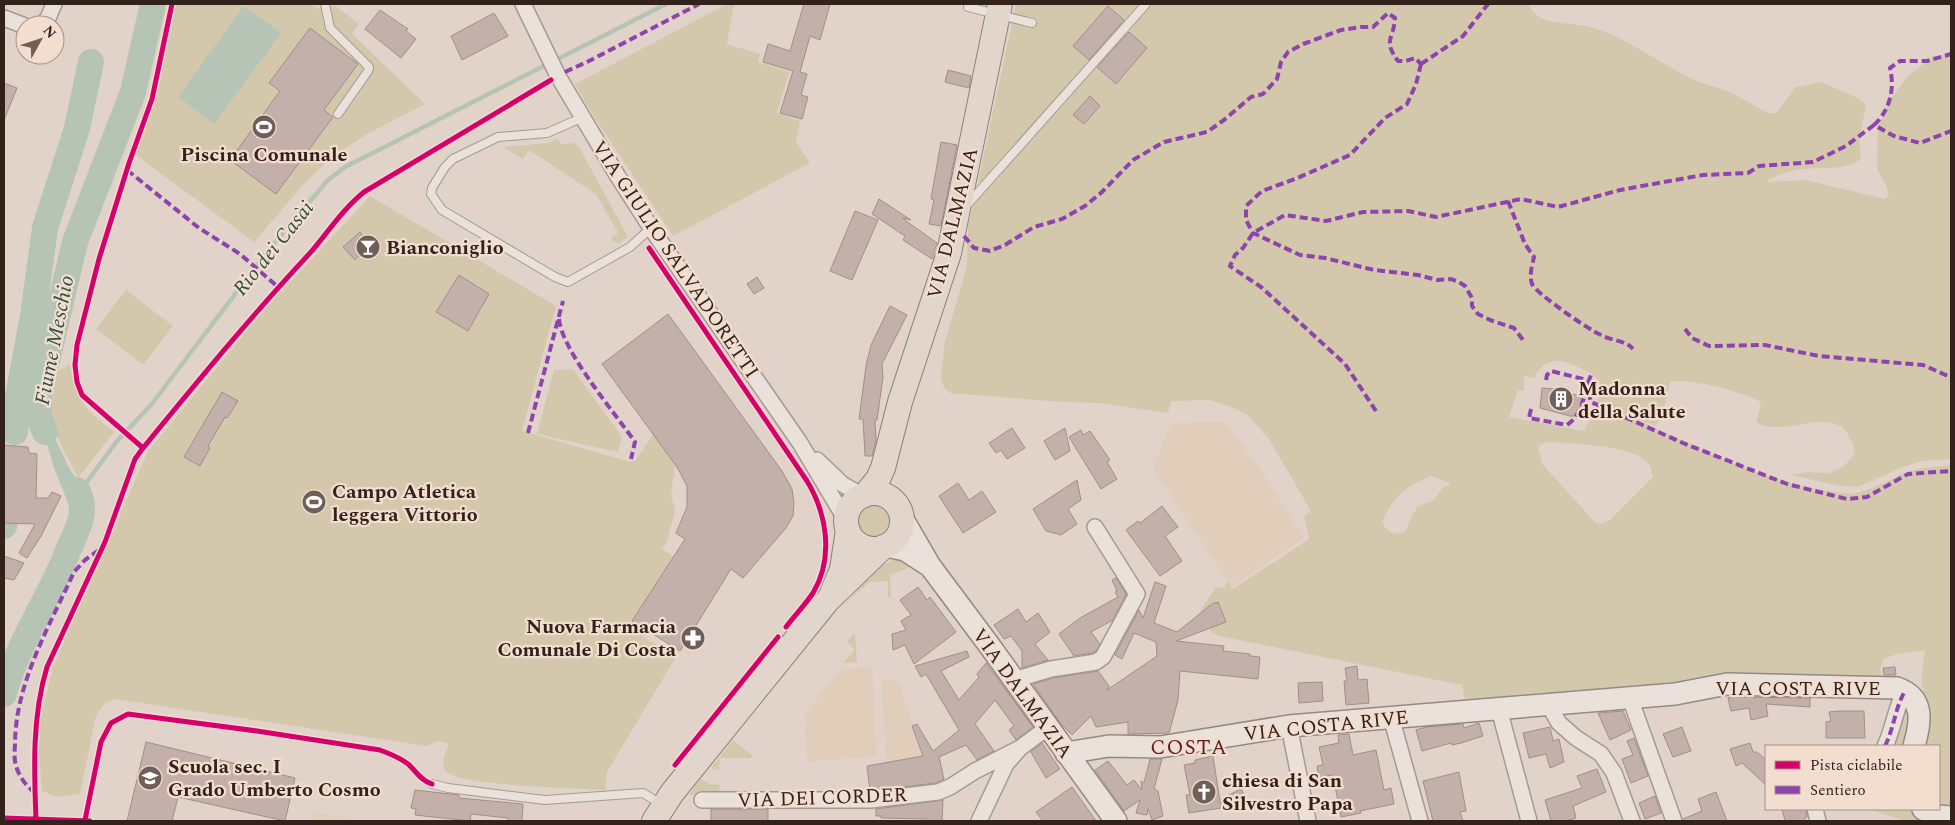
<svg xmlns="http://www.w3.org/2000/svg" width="1955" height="825" font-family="Spectral,serif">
<rect width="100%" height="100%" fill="#e1d3c9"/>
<path fill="#e0ceba" d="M1224,422l33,42 47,74 -73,49 -78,-119 18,-45z
M872,667l5,89 -70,6 -3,-48 38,-45z
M898,678l23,76 -6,3 -29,6 -5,-82z
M315,812l44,9h-46z"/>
<path fill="#d3c8ac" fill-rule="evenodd" d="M176,4h135l7,5 18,-3 23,18 -7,10 73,70 -56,29 -36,23 -29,28 -50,58 -117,-86 -1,-3 19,-51z
M727,4h7l-7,40 33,10 -2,8 31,10 -12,41 23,8 -4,21 14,21 -137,73 -80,-121 -18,-31z
M1016,4h513c8,24 41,17 61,23 40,11 68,37 105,53 9,5 20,6 29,10 15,5 30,16 44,23h8l20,-26 25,-5 39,17 6,6 -7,35 2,19c-18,12 -38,8 -58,10 -13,1 -27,6 -37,13l40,-2 79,19 4,-5 -3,-9 -9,-16 1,-43 12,-26 18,-24 25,-20 18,-1v404l-29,2 -19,6 -45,20 -18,-1 -49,-11c6,-1 13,-2 19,-3 6,0 14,2 19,1 10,-2 28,-15 25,-26 -1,-4 -4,-7 -5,-11 -17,-33 -71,5 -93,-15l5,-15 -2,-5c-18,-9 -70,-24 -89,-19l-7,31 -7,13 -59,-22c9,-27 -3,-30 -24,-39 -8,-3 -14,-6 -23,-3 -6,2 -10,7 -15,12l1,4 -12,-2v15l-6,-1 -9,27 75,14 12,-26c53,17 101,44 153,64 31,12 67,21 101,25 19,-2 36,-13 55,-21 14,-6 31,-6 46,-8v346l-12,-2v-63h-22l5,-38 1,-18 -2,-10 4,-30 -28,4 -13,5 -4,10 3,14 -418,19 -3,-17 -243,-49 -8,-4 -11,-21 16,-24 9,1 1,-5 2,-1 5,7 76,-50 -5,-22 7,-6 -42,-72 -21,-24 -14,-7 -24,-8 -39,1 -3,12 -69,-10 -36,-1 -113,-9 -6,-5 -3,-10 4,-37 22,-74 1,-40 6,-25 18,-19 -5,-5 -6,5 -3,-1zM1550,442c21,1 79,4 95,18 5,4 7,11 8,17l-43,43 -9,4 -5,-1 -53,-58 -5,-17 3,-4zM1431,476l20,7 -7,4 -12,14 -15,6 -12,24c-11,6 -18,1 -23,-9 12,-26 22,-35 49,-46z
M558,138l3,6 13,-1 5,4 49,90 -9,6 -7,-2 -1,-3 7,-5 -22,-39 -67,-44 -6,9 -20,-12 45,-4z
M370,196l186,110 -34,125 109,31 4,-1 18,-26 22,29 -4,32 4,14 -8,31 -5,8 12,8 -32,79 34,21 -69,115 -2,18c-25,-2 -145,-4 -158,-18 -8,-7 -1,-20 2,-28l-11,-3 -11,5 -313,-47 -11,6 -7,11 -16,78 -23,3 -15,-6 -5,-58 16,-66 95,-216 112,-136z
M126,290l47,36 -30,39 -47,-36z
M70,364c6,39 15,44 44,68l-36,46 -30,-59 1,-21 9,-27z
M573,369l49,68 -4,15 -81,-18 17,-64z
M859 521a15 15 0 1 1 30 0a15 15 0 1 1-30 0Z
M896,559l17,7 -23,9 1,22h-3v-16l-19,1 -29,27 40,-43z
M855,632l2,30 -14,1 12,-13 -8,-8z
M1902,710l5,1 3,8 -3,27h-14l5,-10z
M733,740l20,16v2h-33l-1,12 -8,-2z
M701,779l9,5 9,1 1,9 -31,1z
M1869,809h44l38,12h-46z"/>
<path fill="#b5c4b5" d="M244,6l37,27 -67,91 -36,-27z
M38,399c7,23 20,44 30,67 4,8 12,15 15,22 7,17 2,32 -11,41l-3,-24 -15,-37 -6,-21 -10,-15 -5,-16v-11z"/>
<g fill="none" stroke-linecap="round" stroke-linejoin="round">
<path stroke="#b5c4b5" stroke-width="4.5" d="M81,490l36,-49 34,-36 116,-153 61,-72 17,-13 321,-163"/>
<path stroke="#b5c4b5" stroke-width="26" d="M15,432l3,-36 15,-80 12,-88 32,-100 14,-66
M45,432c-6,-12 -7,-21 -7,-33l37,-157 58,-150 20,-88
M4,526l5,-17 2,-22
M4,694c13,-50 45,-95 64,-143 5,-12 13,-26 14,-39 0,-8 -1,-15 -5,-22"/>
</g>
<path fill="#c4b0aa" stroke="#a08f89" d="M804,4h26l-10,36 -10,-4 -10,36 7,2 -6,21 7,2 -6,22 -22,-6 13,-42 -30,-9 5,-18 22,7z
M1108,6l16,14 -35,40 -16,-14z
M380,10l28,19 -2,2 10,8 -15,19 -36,-29z
M494,13l14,23 -46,24 -11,-24z
M310,28l48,36 -34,46 9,7 -57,77 -46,-34 50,-69 -11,-8z
M1129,32l18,16 -31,36 -19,-17z
M948,70l23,6 -2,12 -24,-6z
M4,83l13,5 -13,32z
M1090,96l10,10 -16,18 -11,-9z
M941,142l16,3 -16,81 -12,-2 5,-24 -3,-1z
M879,199l32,21 -9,-2 35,25 -5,16 -29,-19 2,-4 -33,-22z
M855,211l23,9 -26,60 -22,-9z
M360,232l10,13 -15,15 -12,-13z
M459,275l30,19 -21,37 -32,-19z
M757,277l7,11 -10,6 -7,-10z
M890,306l17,9 -25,49 1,13 -6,43h-2l1,20 -4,16h-7l-2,-37h-4l7,-53 5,-21z
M668,314l114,157 10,18 2,14 -1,13 -7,12 -43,50 -12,-9 -51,82 -48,-30 53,-82 -9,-6 11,-26v-21l-10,-19 -75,-103z
M1542,388l13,1 14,3 -1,2 12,1 2,8 -2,9 -5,4h-5l-30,-8z
M222,392l16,9 -11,17 -2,-1 -17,29 2,2 -10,18 -16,-9z
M1012,428l13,20 -18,11 -6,-9 -5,3 -7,-10z
M1065,428l5,23 -15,9 -11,-19z
M1081,430l2,5 7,-4 20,29 -3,2 10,17 -16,10 -32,-52z
M4,445l24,2 1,6 8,1 -1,44h12l4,-6 9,4 -20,40 -14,22 -8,-5 16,-29 -31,-1z
M1077,480l4,20 -13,9 9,15 -16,11 -15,-4 -13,-22z
M958,483l11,17 13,-9 14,21 -33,21 -24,-37z
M1162,506l16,21 -13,9 17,25 -22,15 -34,-46 12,-9 2,2z
M4,556l20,7 -10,17 -10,-2z
M1116,578l10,16 -13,26 -22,12 9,12 -4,7 -4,2 -18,3 -15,-22 21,-16 38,-21 -3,-5 2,-1 -5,-11z
M1155,582l11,4 -12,37 23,9 35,-28 6,-2 8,20 -50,19 48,5 -1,5 27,3v2l10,1 -2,22 -78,-8 -2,29 -9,33 -41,1v-12l-32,5 -5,-11 -19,19 -11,-11 -28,-40 20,-6 45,-7 11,15 -2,4 50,-34 -1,-14 -22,-9 -12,26 -7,-4 24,-45 4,8z
M918,587l9,13 3,-3 26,35 -42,32 -9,-19 -12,5 -1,-16 14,-4 -5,-9 10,-6 -11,-15z
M1018,609l8,13 12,-9 12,19 -15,12 13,16 -26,8v-17l-11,-15 -7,3 -10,-14z
M967,651l2,6 -28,14 18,29 20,-23 -2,-3 9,-11 47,64 -17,13 -7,-10 5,-4 -19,-26 -20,24 19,27 -17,9 -11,-15 -27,12 5,22 -8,4 -66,8 -3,-25 56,-10 -11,-30 5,-2 16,27 26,-21 -33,-56 -5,3 -6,-11z
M1357,666l1,14 9,-1 2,24 -23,2 -2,-24h3l-2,-13z
M1895,667l1,8h-12l-1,-7z
M1322,682l1,19 -24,2 -1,-20z
M1732,697l78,1v9l-44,-3 2,12 -17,4 -2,-12 -18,3 -3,-13z
M1623,711l8,19 -21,10 -12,-27z
M1840,711h24l1,27h-39v-16l5,-1 -2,-9z
M1479,723l4,13 -22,7 -9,2 -1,-2 -29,8 -6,-21 10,-3 37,-3 1,4z
M1550,727l3,14 6,-2 5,23 -14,6 -4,-14 -17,4 -6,-25z
M1682,727l9,24 -18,6 -10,-23z
M1349,734l4,21 23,-5 8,40 7,-2 3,16 -34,7 1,2 -20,4 -8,-42 -14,2 -2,-11 6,-1 -4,-18 20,-4 -1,-8z
M1634,738l14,38 -17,7 -9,-24 11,-4 -6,-14z
M146,742l149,36 -10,43 -107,-24 -6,24h-45z
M1042,743l18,26 -14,9 -15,-26z
M1750,743l3,9h4l9,8v25l-24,-22 -6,3 -6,-17z
M1213,756l8,52 -32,5 -3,-18h4l-6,-30 11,-2v-3z
M1150,759h12l-8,30 4,2 5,25 -11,4 -4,-11 -1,6 -11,-2 4,-13 -16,11 -29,-41 13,-9 19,24 7,-5 8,10 -1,-9 3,2z
M1597,769l9,23 -33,14 3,12 -10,3h-15l-6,-21 37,-12 -5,-12z
M1459,772l7,39 -6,1 3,9h-30l-10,-40z
M1072,787l24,34h-53l-7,-9z
M1241,789l7,12 -24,10 -3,-12z
M415,790l44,5v3l64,6 -1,17h-14v-3l-37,-4 -1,7 -55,-6 1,-6 -5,-1z
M1716,792l11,29h-44v-2l19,-8 -4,-12z
M1655,796l6,17 -16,6 -6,-16z
M943,800l-1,21h-14v-2l-47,-1v-2h-5v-7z
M711,809h57v12h-57z
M1782,809h24l1,8 -3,2v2h-19z"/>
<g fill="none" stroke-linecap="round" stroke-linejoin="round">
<defs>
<path id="lane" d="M325,4l5,24 39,39 -1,4 -30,43
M968,7l64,16
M581,118l-34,15 -49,4 -45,22 -8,8 -13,21 -1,6 11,16 113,67 13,5 62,-35 21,-19
M966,206l180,-202
M432,784l16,4 97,12 98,-7 18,11"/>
<path id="street" d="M523,4l35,72 59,99 34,53 149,215 46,77
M4,18l21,8
M42,25l6,-7 6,-14
M817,460l25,24 21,12
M1014,680l37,-11 45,-7 7,-5 34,-63 -42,-67
M1630,698l44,123
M1548,704l11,19 17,15 25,16 13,19 18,48
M1499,709l30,112
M1391,717l29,104
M1289,726l19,95
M1885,746c9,-18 10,-38 20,-55
M702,800h169l67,-8 12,-5 25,-16 45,-23
M1815,809l3,12
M979,821l27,-57 14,-16 27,-20"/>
<path id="secondary" d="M901,516l29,50 59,79 127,176
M886,546l19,4 23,15
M1066,753l43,-7 51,1 129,-21 386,-32 52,-10 170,4c28,10 24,34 17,58
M1923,809l14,7 14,1"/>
<path id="primary" d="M846 521a28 28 0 1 1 56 0a28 28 0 1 1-56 0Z
M865,495l13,-16 5,-11 17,-66 49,-149 51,-249
M832,593l10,-24 6,-39
M654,821l18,-28 156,-193 55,-53"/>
</defs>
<use href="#lane" stroke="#a69993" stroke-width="10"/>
<use href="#street" stroke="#a69993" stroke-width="18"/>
<use href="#secondary" stroke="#958983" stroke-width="24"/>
<use href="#primary" stroke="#8b7f79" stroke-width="26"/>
<use href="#lane" stroke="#eae1db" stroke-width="8"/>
<use href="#street" stroke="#eae1db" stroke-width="15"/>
<use href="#secondary" stroke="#eae1db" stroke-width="21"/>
<use href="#primary" stroke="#e1d5cc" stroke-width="24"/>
<path stroke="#8e44ad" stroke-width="4" stroke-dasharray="8 4" stroke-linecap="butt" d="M1421,64l-5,20 -9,20 -22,14 -35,37 -55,24 -33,12 -16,15v14l7,13 47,22 25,3 49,12 44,5 19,5 14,-1 8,3 6,4 7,12v8l6,8 12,6 24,8 9,12
M1421,64l42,-28 25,-32
M565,72l24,-11 110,-57
M1874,125c16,-15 21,-36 16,-57l10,-7h27l24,-7
M127,170l72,58 41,26 38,33
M1508,201l17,43 9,13c-2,9 -5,18 -2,27 5,10 57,46 69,51 11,6 24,5 32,14
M964,236l10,12 16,3 15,-6 29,-18 28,-8 23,-13 17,-14 31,-32 31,-18 43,-10 17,-12 27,-23 12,-3 14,-15 4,-17 7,-10 15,-8 38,-14 20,-3h12l15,-14 7,5c-1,22 -13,21 3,43h8l9,-3 6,6
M559,319c3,32 56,94 76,123l-4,17
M1685,329l7,9 17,8 56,-1 54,11 104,9 25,11 3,-1
M1546,380l1,-5 4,-4 36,9c4,7 1,14 4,22l92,41 104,41 60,15 20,-2 41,-23 43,-3
M1531,409l-2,9 38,7c18,-12 16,-34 25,-52
M1376,411l-31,-47 -84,-77 -31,-21 5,-11 8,-7 10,-15 32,-18 41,6 37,-9 45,-1 28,6 85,-18 37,8 62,-17 83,-15 45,-2 11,-7 54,-4 33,-16 28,-21 20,11 26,7 31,-12
M528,433l35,-132
M1885,746c9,-18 10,-38 20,-55
M35,793c-10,-8 -18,-19 -20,-32 -1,-6 0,-13 0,-19 1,-60 35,-117 59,-170l11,-12 14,-10"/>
<defs>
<path id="cycleway" d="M649,248l158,233c20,33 27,77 6,112 -8,12 -18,22 -27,34
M143,448l-61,-53 -5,-13 -2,-17 2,-20 22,-86 30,-96 23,-64 20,-95
M675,765l103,-128
M4,818l86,3
M36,820c-2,-51 -4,-104 11,-153l58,-125 30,-83 8,-11c55,-67 109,-133 168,-196 17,-20 32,-43 53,-60l187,-112
M85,820l16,-78 10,-19 17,-9 129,17 123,19c10,4 19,7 28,14 8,7 13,17 24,20"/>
</defs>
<use href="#cycleway" stroke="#f3ddce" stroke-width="8"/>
<use href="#cycleway" stroke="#d6006c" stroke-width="5"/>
</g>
<defs>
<symbol id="stadium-disc" viewBox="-11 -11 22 22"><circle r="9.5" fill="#705f59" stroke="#f3ddce"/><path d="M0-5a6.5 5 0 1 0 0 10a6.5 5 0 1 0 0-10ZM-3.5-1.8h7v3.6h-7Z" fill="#fff"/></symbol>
<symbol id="bar-disc" viewBox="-11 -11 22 22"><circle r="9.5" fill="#705f59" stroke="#f3ddce"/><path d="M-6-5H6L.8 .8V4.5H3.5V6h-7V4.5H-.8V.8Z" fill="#fff"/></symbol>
<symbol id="building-disc" viewBox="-11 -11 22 22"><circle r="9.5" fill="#705f59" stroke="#f3ddce"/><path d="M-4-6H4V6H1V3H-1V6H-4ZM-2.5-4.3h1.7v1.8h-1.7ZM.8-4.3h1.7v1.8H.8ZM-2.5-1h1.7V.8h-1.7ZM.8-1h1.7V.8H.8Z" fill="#fff"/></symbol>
<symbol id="pharmacy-disc" viewBox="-11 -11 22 22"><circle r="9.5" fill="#705f59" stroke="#f3ddce"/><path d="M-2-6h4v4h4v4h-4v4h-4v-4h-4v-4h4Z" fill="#fff"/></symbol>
<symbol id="school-disc" viewBox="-11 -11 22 22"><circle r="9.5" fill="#705f59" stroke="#f3ddce"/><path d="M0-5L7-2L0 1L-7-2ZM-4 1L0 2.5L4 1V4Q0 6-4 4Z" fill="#fff"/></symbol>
<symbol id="church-disc" viewBox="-11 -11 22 22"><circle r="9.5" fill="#705f59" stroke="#f3ddce"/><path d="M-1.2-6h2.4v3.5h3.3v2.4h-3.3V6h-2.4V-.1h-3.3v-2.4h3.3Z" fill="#fff"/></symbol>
</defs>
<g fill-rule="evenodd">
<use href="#stadium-disc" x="250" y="113" width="28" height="28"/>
<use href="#bar-disc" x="354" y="233" width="28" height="28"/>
<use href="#building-disc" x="1547" y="385" width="28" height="28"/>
<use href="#stadium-disc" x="300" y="488" width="28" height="28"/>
<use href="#pharmacy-disc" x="679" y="624" width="28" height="28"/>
<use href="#school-disc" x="136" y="764" width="28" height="28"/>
<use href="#church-disc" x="1190" y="778" width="28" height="28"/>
</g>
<g text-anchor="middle" stroke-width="4.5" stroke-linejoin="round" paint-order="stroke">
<g font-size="20" font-weight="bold" fill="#33211c" stroke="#f3ddce" text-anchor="start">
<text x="264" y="161" text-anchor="middle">Piscina Comunale</text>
<text x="386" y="254">Bianconiglio</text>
<text x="1578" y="395">Madonna<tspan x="1578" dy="23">della Salute</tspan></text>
<text x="332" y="498">Campo Atletica<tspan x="332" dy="23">leggera Vittorio</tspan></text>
<text x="676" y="633" text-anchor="end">Nuova Farmacia<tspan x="676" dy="23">Comunale Di Costa</tspan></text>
<text x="168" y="773">Scuola sec. I<tspan x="168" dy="23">Grado Umberto Cosmo</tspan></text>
<text x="1222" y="787">chiesa di San<tspan x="1222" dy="23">Silvestro Papa</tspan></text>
</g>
<g font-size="20" fill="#33211c" stroke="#f3ddce">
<text transform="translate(952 223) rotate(-76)" y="7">VIA DALMAZIA</text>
<text transform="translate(676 259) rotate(56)" y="7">VIA GIULIO SALVADORETTI</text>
<text x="1798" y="695">VIA COSTA RIVE</text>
<text transform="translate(1023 693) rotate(54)" y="7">VIA DALMAZIA</text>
<text transform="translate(1326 725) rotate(-6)" y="7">VIA COSTA RIVE</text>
<text transform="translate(822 797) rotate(-2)" y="7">VIA DEI CORDER</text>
</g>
<g font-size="21" font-style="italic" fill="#2c5244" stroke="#f3ddce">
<text transform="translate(273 248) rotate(-51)" y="7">Rio dei Casài</text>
<text transform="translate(54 340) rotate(-79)" y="7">Fiume Meschio</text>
</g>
<g font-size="21" letter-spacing="1" fill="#5d1e23" stroke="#f3ddce">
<text x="1189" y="754">COSTA</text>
</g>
</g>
<rect width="1955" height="825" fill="none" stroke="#33211c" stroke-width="10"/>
<rect x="1765" y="745" width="175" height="65" fill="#f3ddce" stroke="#a69287"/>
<rect x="1775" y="761" width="25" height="8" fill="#d6006c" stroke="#a69287"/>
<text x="1810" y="770" font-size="15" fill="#33211c">Pista ciclabile</text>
<rect x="1775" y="786" width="25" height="8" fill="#8e44ad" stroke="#a69287"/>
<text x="1810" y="795" font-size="15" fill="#33211c">Sentiero</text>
<g transform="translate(40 40) rotate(50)"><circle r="24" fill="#f3ddce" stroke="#a69287"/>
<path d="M0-4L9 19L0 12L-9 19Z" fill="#705f59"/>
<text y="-8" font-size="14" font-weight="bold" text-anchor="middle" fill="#33211c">N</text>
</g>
</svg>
